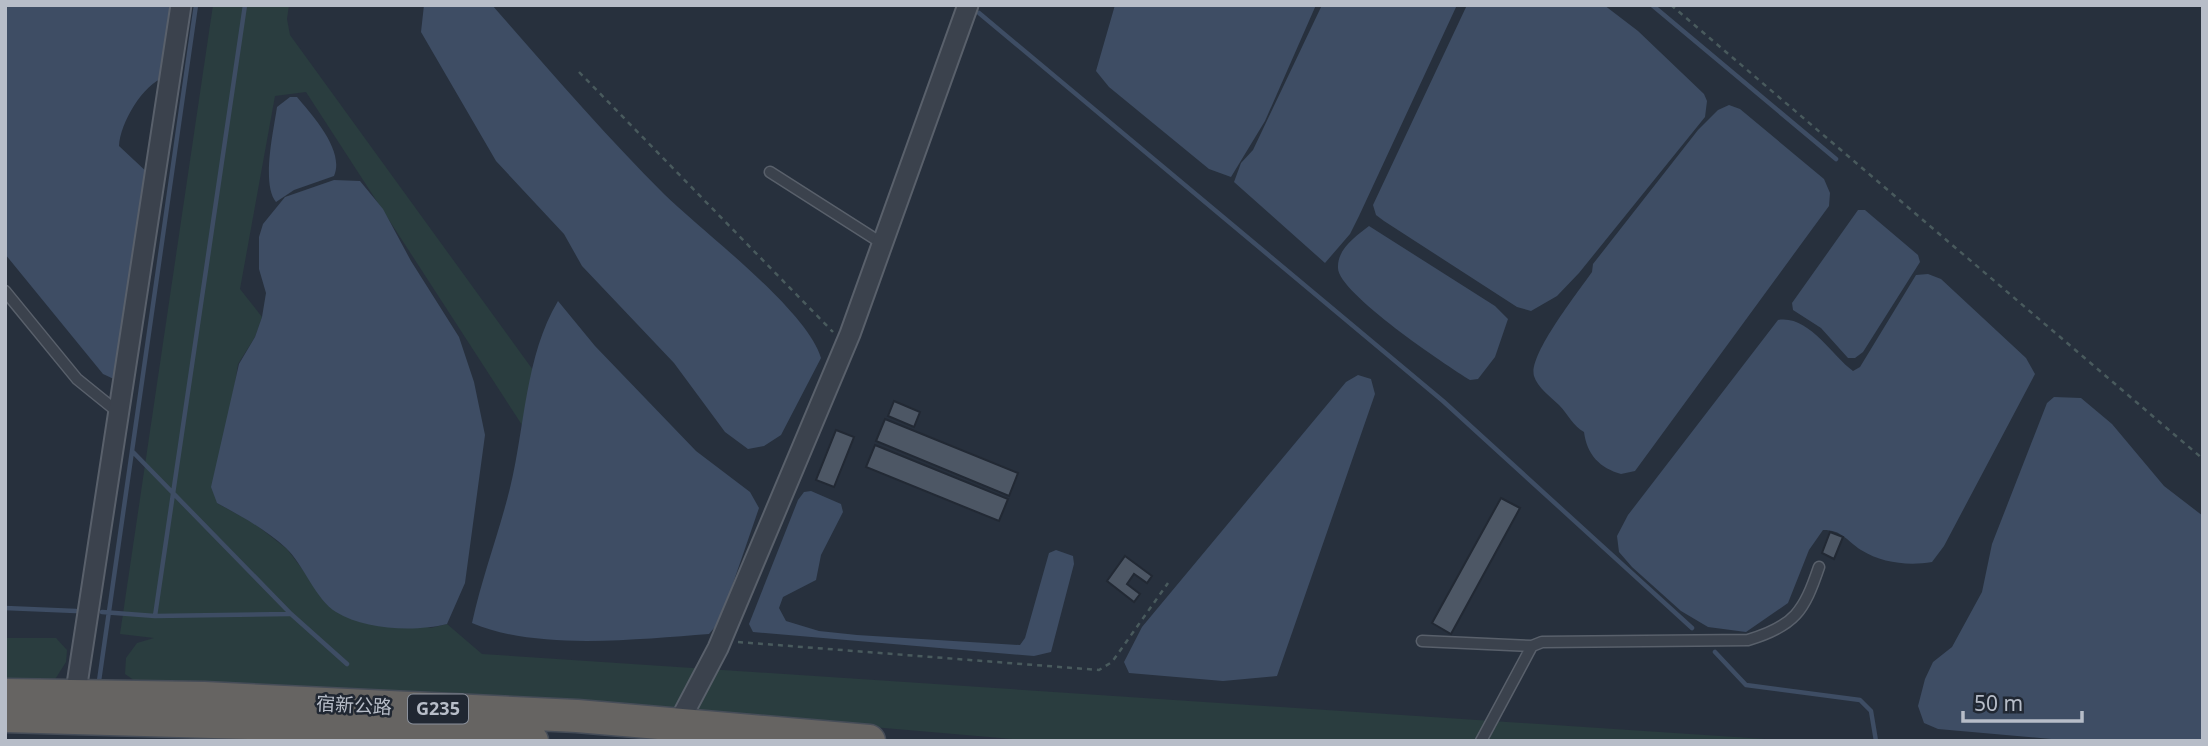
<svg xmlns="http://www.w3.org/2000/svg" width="2208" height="746" font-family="'Noto Sans','Noto Sans SC',sans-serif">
<rect width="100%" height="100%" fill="#27303d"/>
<path fill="#2a3d3f" d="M213,5h76l-2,14 3,16 243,335 -11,55 -216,-333 -31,4 -35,193 22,28 -7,20 -17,27 -21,139 38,21 32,25 38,50 106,29 16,-4 35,30 1312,87h-759l-487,-42 -410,-16 -13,-9 1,-16 11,-15 17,-5 -34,-4z
M5,638h51l11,12 -1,12 -12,19 -49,-1z"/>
<path fill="#3e4d64" d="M5,5h170l-10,72c-22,7 -45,46 -46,69l31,29 -34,205 -13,-6 -98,-120z
M424,5h68c56,64 112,129 172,189 40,39 143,116 157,164l-40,77 -17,11 -16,3 -23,-17 -51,-69 -92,-97 -18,-32 -68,-73 -75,-129z
M1115,5h201l-51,116 -34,56 -22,-8 -100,-82 -13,-16z
M1322,5h135l-98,211 -9,18 -25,29 -91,-81 7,-19 12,-13z
M1467,5h137l34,26 66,63 3,7 -2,16 -126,156 -22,23 -26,15 -14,-4 -133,-86 -8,-6 -3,-10z
M290,97h7c16,19 48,54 37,79l-40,14 -18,12c-15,-18 -2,-73 1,-95z
M1729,105l11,4 84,70 6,14 -1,13 -194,265 -14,3c-21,-6 -34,-19 -37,-42 -11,-6 -16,-18 -25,-27 -8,-8 -22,-18 -25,-29 -6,-21 45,-85 58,-104l1,-8 105,-134 20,-20z
M334,180l26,1 23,28 28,52 48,76 15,45 11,53 -20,148 -18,41c-32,8 -82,6 -111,-12 -20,-12 -33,-48 -50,-64 -21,-19 -45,-32 -69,-45l-6,-16 28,-123 16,-27 7,-20 4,-24 -7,-24v-32l4,-13 22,-27z
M1858,210h7l7,6 46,39 2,7 -57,90 -8,6h-7l-27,-30 -28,-18 -1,-7z
M1369,226l126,80 13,13 -13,38 -17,22 -8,1c-23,-14 -132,-87 -132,-112 -1,-19 18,-32 31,-42z
M1928,274l13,5 85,79 9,16 -91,172 -12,16c-24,4 -50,1 -71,-12 -15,-10 -19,-20 -38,-20l-14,20 -21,53 -42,29 -38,-5 -27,-16 -49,-44 -13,-15 -2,-16 11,-21 150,-195c31,-5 53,35 75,51l7,-4 56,-92z
M558,301l37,45 101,105 54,41 9,16 -39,113 -11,13c-69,5 -173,17 -237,-11 10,-46 27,-90 38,-135 15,-61 15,-132 48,-187z
M1358,375l13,4 4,15 -98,282 -54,5 -94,-8 -5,-11 18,-35 204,-245z
M2054,397l27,1 31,26 52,62 39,30v225h-130l-135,-12 -14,-6 -6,-17 7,-27 8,-17 19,-15 30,-55 10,-48 55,-141z
M811,491l30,13 2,8 -22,43 -5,25 -33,17 -4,11 7,13 33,10 38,4 163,10 5,-7 24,-85 7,-3 17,6 1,8 -23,88 -17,4 -281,-24 -4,-8 49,-124 6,-8z"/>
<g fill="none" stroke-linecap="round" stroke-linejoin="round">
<path stroke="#3e4d64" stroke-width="4.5" d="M1652,5l184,154
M979,13l464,388 249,227
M132,451l159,163 56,50
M5,608l71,3
M102,612l53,4 135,-2
M155,616l90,-611
M1715,652l31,33 114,15 11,11 5,30
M99,681l97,-676"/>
</g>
<path fill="#4d5765" stroke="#222934" stroke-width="2" d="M894,401l26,11 -6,15 -26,-11z
M885,419l133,54 -9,23 -133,-55z
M836,430l18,7 -20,50 -18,-7z
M875,445l133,54 -9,22 -133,-54z
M1501,498l19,10 -69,126 -19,-11z
M1830,532l13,5 -9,22 -12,-6z
M1125,556l27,20 -5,7 -13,-9 -7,10 13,10 -6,8 -27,-21z"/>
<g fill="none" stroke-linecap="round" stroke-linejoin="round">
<defs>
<path id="service" d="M770,172l113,72
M5,291l72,88 42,34
M1422,641l110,5 10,-4 206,-2c47,-14 56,-29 71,-73
M1481,741l51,-95"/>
<path id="minor" d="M74,704l107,-699
M677,741l1,-17 40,-76 132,-314 118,-329"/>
<path id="trunk" d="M5,695l199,3 373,18 292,25
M5,716l316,9 211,16"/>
</defs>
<use href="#service" stroke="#59606b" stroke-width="13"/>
<use href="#minor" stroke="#59606b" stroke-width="23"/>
<use href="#trunk" stroke="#464d58" stroke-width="35"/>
<path stroke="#495a5d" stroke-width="2.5" stroke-dasharray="5 5" stroke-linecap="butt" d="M1671,5l532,454
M579,72l254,260
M738,642l361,28 13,-8 56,-79"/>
<use href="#service" stroke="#3b424d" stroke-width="10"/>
<use href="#minor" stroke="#3b424d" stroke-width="19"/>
<use href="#trunk" stroke="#666462" stroke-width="32"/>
</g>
<g text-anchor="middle" stroke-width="5" stroke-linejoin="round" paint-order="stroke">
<rect fill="#202732" stroke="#8a909b" stroke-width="2" x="408" y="694.5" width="60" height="29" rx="5"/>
<g font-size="18" font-weight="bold" fill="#b7bdc8">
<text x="438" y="715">G235</text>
</g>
<g font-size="19" fill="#b7bdc8" stroke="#202732">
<text transform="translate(354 705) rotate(3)" y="7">宿新公路</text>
</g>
</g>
<rect width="2208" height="746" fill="none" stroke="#b7bdc8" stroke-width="14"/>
<path d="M1963 711v10h119v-10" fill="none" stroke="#b7bdc8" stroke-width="3.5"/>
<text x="1974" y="711" font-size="21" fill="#b7bdc8" stroke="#202732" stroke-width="5" paint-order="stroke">50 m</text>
</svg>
